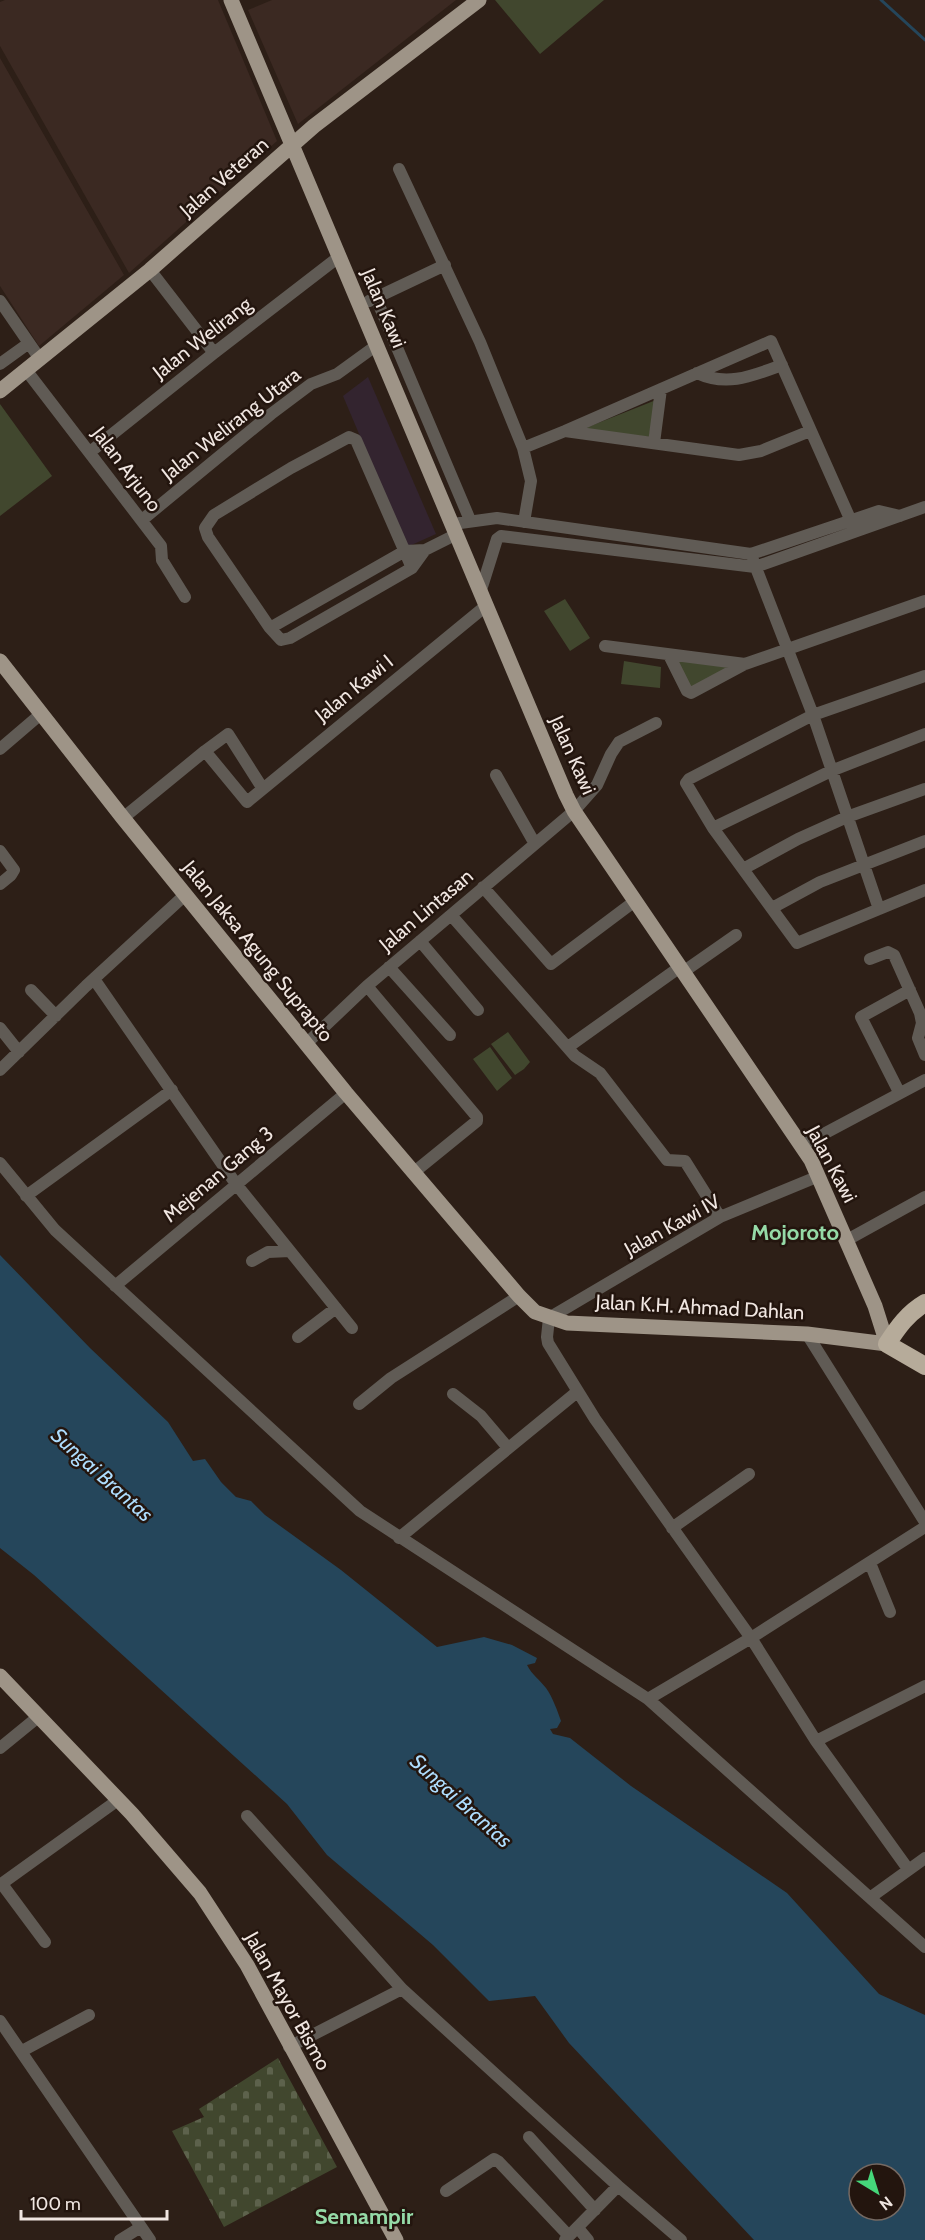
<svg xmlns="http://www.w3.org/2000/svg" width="925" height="2240" font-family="Cabin,sans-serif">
<defs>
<pattern id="cemetery-stones" width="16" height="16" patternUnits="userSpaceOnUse" patternTransform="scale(1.5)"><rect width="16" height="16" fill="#41472e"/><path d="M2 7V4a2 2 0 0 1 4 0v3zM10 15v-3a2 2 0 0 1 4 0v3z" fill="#5d624c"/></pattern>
</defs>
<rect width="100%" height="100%" fill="#2d1f17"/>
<path fill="#33242f" d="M368,377l68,157 -29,13 -64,-151z"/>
<path fill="#3b2922" d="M5,0h213l59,141 -148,132 -129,-227v-44z
M272,0h184l-158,124 -50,-114z
M0,58l124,217 -85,71 -39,-60z"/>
<path fill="#41472e" d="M495,0h109l-64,54z
M656,400l-7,37 -66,-8z
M0,404l52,72 -52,40z
M565,599l25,39 -20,13 -26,-40z
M675,660l60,6 -45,23z
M624,661l37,6 -1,21 -39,-4z
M508,1032l22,30 -6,7 -9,6 -24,-31z
M490,1047l22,31 -15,13 -24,-32z"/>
<path fill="url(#cemetery-stones)" d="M278,2058l59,109 -113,60 -52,-96 32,-14 -5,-8z"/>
<path fill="#25465b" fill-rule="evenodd" d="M0,1255l90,93 78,74 25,39 12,-2 16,23 15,15 15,4 14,14 76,55 96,77 47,-10 28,8 25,13 -2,5 -8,2c5,10 13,15 19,23 7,10 11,22 15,33l-4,7 -7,1 3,5 17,4 61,48 156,107 92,101 46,21v225h-171l-185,-197 -34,-47 -46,5 -56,-56 -106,-90 -40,-51 -192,-174 -61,-55 -34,-27zM859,2174h36v36h-36z"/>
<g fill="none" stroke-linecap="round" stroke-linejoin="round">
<path stroke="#25465b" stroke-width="3" d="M881,0l44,40"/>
<path stroke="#605b55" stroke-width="12" d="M399,169l81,173 43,106 42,-17 206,-90 80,180
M150,270l64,83
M376,298l94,222
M0,301l40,58
M369,301l76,-36
M0,364l29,-21
M26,370l135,176 1,14 23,37
M697,373c30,14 55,3 85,-8
M565,431l174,24 22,-4 49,-20
M654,443l7,-54
M523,448l8,33 -7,41
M90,452l124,-99 126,-97
M142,520l129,-106 40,-30 26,-10 40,-29
M453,524l44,-6 254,36 128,-43 21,5
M753,560l60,155 66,194
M412,568l-56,-128 -7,-3 -58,31 -77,47 -9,13 3,9 62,91 11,12 9,-2 122,-70 13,-18
M481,590l16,-51 4,-3 254,31 170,-60
M270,628l135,-77 20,-1 32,-16
M605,646l140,18
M669,655l18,36 4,2 54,-29 180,-63
M925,676l-112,39 -124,64 -3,4 27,45 84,115 128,-53
M0,749l42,-36
M205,751l23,-17 35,55
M496,775l39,69
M123,818l82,-67 42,51 240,-197
M713,828l118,-57 94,-37
M0,851l14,19 -3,5 -11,9
M743,869l55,-30 49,-22 78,-28
M483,887l68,77 84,-63
M772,908l48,-26 105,-41
M451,915l124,141 25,17 67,87 18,1 35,56
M420,941l58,69
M870,959l18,-7 6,3 26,58 2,10 -4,15 7,17
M389,967l61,68
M683,972l53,-37
M94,979l142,205 116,144
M367,986l110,131v4l-64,52
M31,990l25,26
M0,1028l19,24
M306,1044l61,-58 207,-175 23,-26 14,-31 8,-12 37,-19
M568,1047l112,-80
M0,1070l86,-84 99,-91
M899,1092l-38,-75 49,-27
M801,1146l124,-66
M0,1163l55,67 305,281 288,188 277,248
M819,1176l-99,41 -171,101 -2,19 1,6 47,76 156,219 65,103 92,128
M26,1196l146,-106
M847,1240l78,-43
M252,1261l16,-9 22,-1
M115,1286l231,-193
M807,1334l118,188
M298,1337l38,-29
M453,1394l28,22 27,32
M359,1404l32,-26 128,-82
M672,1528l77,-54
M399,1538l178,-146
M870,1563l20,49
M648,1699l103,-61 174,-111
M816,1741l109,-55
M0,1748l38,-31
M247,1816l155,173 216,197 63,54
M2,1884l43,58
M0,1885l118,-85
M871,1897l54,-39
M0,2021l150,219
M289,2047l113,-58
M22,2051l67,-36
M529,2137l66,73
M446,2191l48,-32 5,3 70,74
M578,2228l10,12
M120,2240l21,-13
M565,2240l53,-54"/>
<path stroke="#9e9487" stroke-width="15" d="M0,391l150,-121 164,-144 165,-126
M0,661l123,157 223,275 173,203 16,16 32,11 240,11 80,10 -12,-38 -64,-146 -237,-349 -8,-16 -335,-795
M0,1676l132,138 68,79 47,72 149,275"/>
<path stroke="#b6ab9a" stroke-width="18" d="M925,1303c-17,10 -27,24 -38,41l38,22"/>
</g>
<g text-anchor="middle" stroke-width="5" stroke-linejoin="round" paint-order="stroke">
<g font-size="20" fill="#f0e6e1" stroke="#23150e">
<text transform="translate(224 177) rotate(-41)" y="7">Jalan Veteran</text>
<text transform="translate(384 308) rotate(67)" y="7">Jalan Kawi</text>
<text transform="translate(202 338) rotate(-38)" y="7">Jalan Welirang</text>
<text transform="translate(231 424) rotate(-38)" y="7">Jalan Welirang Utara</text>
<text transform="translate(127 469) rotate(53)" y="7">Jalan Arjuno</text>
<text transform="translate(354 688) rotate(-39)" y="7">Jalan Kawi I</text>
<text transform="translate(573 755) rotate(66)" y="7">Jalan Kawi</text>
<text transform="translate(426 910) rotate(-40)" y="7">Jalan Lintasan</text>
<text transform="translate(258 951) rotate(51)" y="7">Jalan Jaksa Agung Suprapto</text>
<text transform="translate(832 1164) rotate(62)" y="7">Jalan Kawi</text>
<text transform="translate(218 1174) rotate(-40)" y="7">Mejenan Gang 3</text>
<text transform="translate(672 1225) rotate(-29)" y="7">Jalan Kawi IV</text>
<text transform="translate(700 1307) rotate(3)" y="7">Jalan K.H. Ahmad Dahlan</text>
<text transform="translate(288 2001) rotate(61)" y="7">Jalan Mayor Bismo</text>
</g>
<g font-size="21" font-style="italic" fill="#aeddfe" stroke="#23150e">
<text transform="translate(102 1475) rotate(42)" y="7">Sungai Brantas</text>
<text transform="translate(461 1801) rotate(42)" y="7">Sungai Brantas</text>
</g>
<g font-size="22" font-weight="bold" fill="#95daa7" stroke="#23150e">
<text x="795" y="1240">Mojoroto</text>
<text x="364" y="2224">Semampir</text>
</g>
</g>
<g transform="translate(877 2192) rotate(142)"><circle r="28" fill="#23150e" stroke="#756962" stroke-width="1.5"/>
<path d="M0-4.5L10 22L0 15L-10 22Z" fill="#45d77a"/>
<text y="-9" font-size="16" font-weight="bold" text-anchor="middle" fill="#f0e6e1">N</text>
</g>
<path d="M21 2210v9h146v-9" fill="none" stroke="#f0e6e1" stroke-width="3"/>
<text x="30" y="2210" font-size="18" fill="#f0e6e1" stroke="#23150e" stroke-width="4.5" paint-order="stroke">100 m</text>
</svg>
